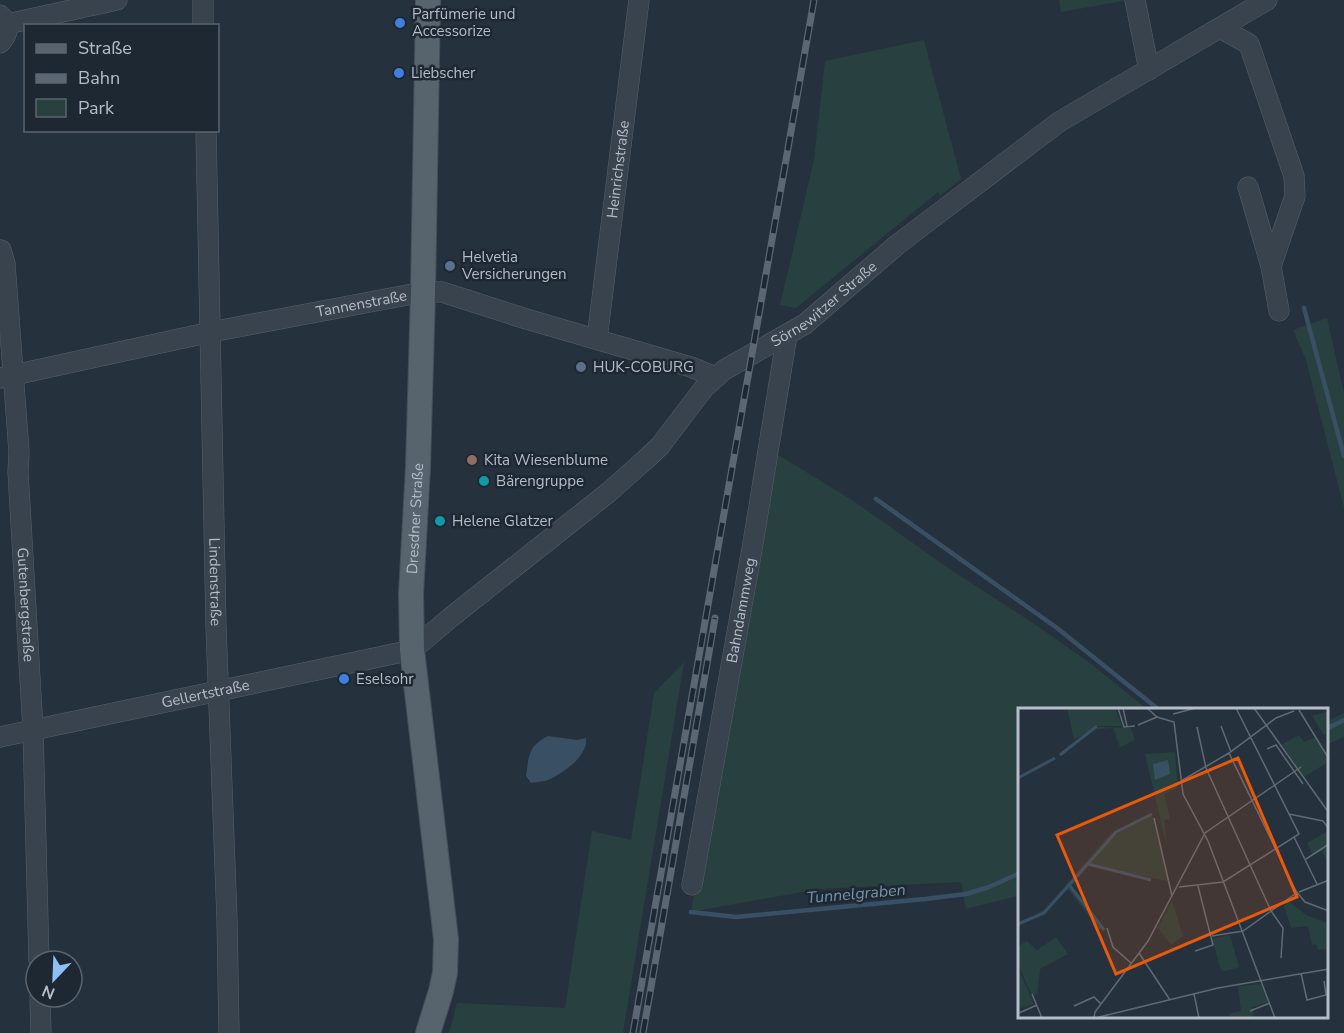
<svg xmlns="http://www.w3.org/2000/svg" width="1344" height="1033" font-family="'Nunito Sans',sans-serif">
<rect width="100%" height="100%" fill="#25323d"/>
<path fill="#28403f" d="M1059,0h63l1,1 -62,11z
M924,40l37,139 -21,17 -2,-4 -142,116 -16,-3 34,-145 11,-99z
M1327,318l17,75v115l-38,-148 -13,-30z
M772,451l83,51 93,66 88,57 54,38 57,46h-127v185l-6,3 -48,12 -5,-27 -143,7 -127,23z
M684,662l-61,371h-174l8,-30 108,5 27,-177 39,9 23,-147z
M1344,713v24l-16,7v-23z"/>
<path fill="#394f64" d="M548,736l29,4 9,-2c3,18 -26,38 -41,43 -5,1 -10,1 -14,2l-5,-7c3,-20 2,-30 22,-40z"/>
<g fill="none" stroke-linecap="round" stroke-linejoin="round">
<path stroke="#394f64" stroke-width="4.5" d="M1304,308l40,148
M876,499l181,129 101,81
M1328,728l16,-8
M691,912l45,5 189,-18 41,-5 23,-7 31,-14"/>
<defs>
<g id="minor">
<path d="M203,0v26"/>
<path d="M1135,0l14,70"/>
<path d="M0,15c10,9 9,19 0,28"/>
<path d="M7,24l110,-24"/>
<path d="M1220,28l29,16 45,132 1,20 -24,70 8,45"/>
<path id="s1" d="M206,130l10,496 11,294 2,113"/>
<path d="M1248,187l23,79"/>
<path id="s2" d="M0,250h1l4,14 14,188 -1,20 15,258 6,231"/>
<path id="s3" d="M597,339l42,-339"/>
<path id="s4" d="M0,378l211,-46 212,-40h19l81,26 168,49 24,10"/>
<path id="s5" d="M0,737l412,-87 38,-32 159,-126 36,-32 15,-14 44,-58 20,-18 81,-46 93,-80 161,-122 208,-122"/>
<path id="s6" d="M692,885l61,-342 34,-208"/>
<path d="M40,997l1,36"/>
</g>
<g id="major">
<path id="s7" d="M428,1033l13,-42 4,-18 1,-34 -34,-289 -1,-56 7,-127 5,-175 5,-292"/>
</g>
</defs>
<use href="#minor" stroke="#57616b" stroke-width="21"/>
<use href="#major" stroke="#454f59" stroke-width="26"/>
<use href="#minor" stroke="#39434d" stroke-width="20"/>
<use href="#major" stroke="#57636d" stroke-width="24"/>
<defs>
<path id="rail" d="M633,1033l181,-1033
M643,1033l72,-415"/>
</defs>
<use href="#rail" stroke="#5b6874" stroke-width="7"/>
<use href="#rail" stroke="#1e2832" stroke-width="4.5" stroke-dasharray="14" stroke-linecap="butt"/>
</g>
<g fill="#3f7fe0" stroke="#1e2832" stroke-width="2">
<circle cx="400" cy="23" r="6"/>
<circle cx="399" cy="73" r="6"/>
<circle cx="344" cy="679" r="6"/>
</g>
<g fill="#5c6f8a" stroke="#1e2832" stroke-width="2">
<circle cx="450" cy="266" r="6"/>
<circle cx="581" cy="367" r="6"/>
</g>
<circle fill="#8d6e63" stroke="#1e2832" stroke-width="2" cx="472" cy="460" r="6"/>
<g fill="#0f9aa8" stroke="#1e2832" stroke-width="2">
<circle cx="484" cy="481" r="6"/>
<circle cx="440" cy="521" r="6"/>
</g>
<g text-anchor="middle" stroke-width="5" stroke-linejoin="round" paint-order="stroke">
<g font-size="15" fill="#b5bec8" stroke="#1e2832" text-anchor="start">
<text x="412" y="19">Parfümerie und<tspan x="412" dy="17">Accessorize</tspan></text>
<text x="411" y="78">Liebscher</text>
<text x="462" y="262">Helvetia<tspan x="462" dy="17">Versicherungen</tspan></text>
<text x="593" y="372">HUK-COBURG</text>
<text x="484" y="465">Kita Wiesenblume</text>
<text x="496" y="486">Bärengruppe</text>
<text x="452" y="526">Helene Glatzer</text>
<text x="356" y="684">Eselsohr</text>
</g>
<g font-size="15" fill="#b5bec8" stroke="#1e2832">
<text dy="5" stroke="none"><textPath href="#s3" startOffset="171">Heinrichstraße</textPath></text>
<text dy="5" stroke="none"><textPath href="#s5" startOffset="962">Sörnewitzer Straße</textPath></text>
<text dy="5" stroke="none"><textPath href="#s4" startOffset="369">Tannenstraße</textPath></text>
<text dy="5" stroke="none"><textPath href="#s7" startOffset="519">Dresdner Straße</textPath></text>
<text dy="5" stroke="none"><textPath href="#s1" startOffset="452">Lindenstraße</textPath></text>
<text dy="5" stroke="none"><textPath href="#s2" startOffset="357">Gutenbergstraße</textPath></text>
<text dy="5" stroke="none"><textPath href="#s6" startOffset="279">Bahndammweg</textPath></text>
<text dy="5" stroke="none"><textPath href="#s5" startOffset="210">Gellertstraße</textPath></text>
</g>
<g font-size="16" font-style="italic" fill="#7692aa" stroke="#1e2832">
<text transform="translate(856 893) rotate(-5)" y="6">Tunnelgraben</text>
</g>
</g>
<g transform="translate(1018 708)">
<rect width="310" height="310" fill="#25323d"/>
<path d="M49,0h48l7,18h-25l-23,14zM310,3v21l-4,3 -12,-19zM87,19l26,1 4,12 -15,7 -7,-19 -17,1 -38,29 -40,23 37,-21 31,-27 13,-6zM281,27l5,7 12,-5 10,19 2,-2v8l-24,15 -23,-32zM157,44l3,36 -14,6 6,25 -6,1 3,27 -22,-93zM134,106l16,67 -80,-16 -16,21 32,41 -4,3 -32,-41 -23,24 -27,12 27,-16 65,-75zM310,123l1,1 -1,31 -6,-12 -9,4 -6,-12zM154,193l11,35 -12,9 -13,-17zM271,193l17,14 22,8v26l-10,1 -2,-6 -4,1 -4,-19 -17,2 -7,-22zM212,227l9,32 -13,4 -5,-1 -9,-32zM38,229l12,17 -28,15 -3,25 -5,1 -14,-30v-19l9,-5 10,9zM0,260l16,36 -16,5zM243,276l7,18 -18,6 4,1 -1,9h-23l-1,-4 12,-3 -3,-25z" fill="#28403f"/>
<path d="M150,52l2,14 -15,6 -2,-16z" fill="#394f64"/>
<path fill="none" stroke="#394f64" stroke-width="3" d="M42,47l37,-29M0,70l37,-20M84,140l14,-16 36,-18M70,156l63,16M52,178l34,44M0,216l26,-11 58,-65"/>
<path fill="none" stroke="#5f6a75" stroke-width="1.5" d="M100,0l6,19 11,-1M105,0l4,18M129,0l10,9 17,5 9,72 25,47 67,177M236,0l75,105M281,2l30,49M155,6l23,-6M120,17l19,-8M203,18l10,26M179,19l9,41 65,143 12,17 -2,30M249,41l9,-4 27,39M211,45l67,138M163,73l48,-28 47,-35 18,-7M271,106l34,7 6,8M136,110l18,78M276,129l23,47M288,151l23,-15M161,179l44,-5 76,-48 -63,-126M281,184l30,-12M280,187l-2,-4 9,11 24,9M89,220l6,19 18,16M194,228l31,-5 52,-37M177,243l18,-6 -15,-59M121,245l31,47M283,265l6,27 19,-5 -2,-14M14,286l10,24M176,286l5,24M56,298l20,-9 7,7M232,303l20,-8M1,305l18,-8M76,310l1,-6 53,-71 57,-108 96,-66M77,310l123,-30 111,-19"/>
<path fill="#e8590c" fill-opacity="0.15" stroke="#e8590c" stroke-width="3" d="M220,50l59,139 -181,77 -59,-139z"/>
<rect width="310" height="310" fill="none" stroke="#b5bec8" stroke-width="3"/>
</g>
<rect x="24" y="24" width="195" height="108" fill="#1e2832" stroke="#5a646e" stroke-width="1.5"/>
<rect x="36" y="44" width="30" height="9" fill="#57636d" stroke="#5a646e" stroke-width="1.5"/>
<text x="78" y="54" font-size="18" fill="#b5bec8">Straße</text>
<rect x="36" y="74" width="30" height="9" fill="#5b6874" stroke="#5a646e" stroke-width="1.5"/>
<text x="78" y="84" font-size="18" fill="#b5bec8">Bahn</text>
<rect x="36" y="99" width="30" height="18" fill="#28403f" stroke="#5a646e" stroke-width="1.5"/>
<text x="78" y="114" font-size="18" fill="#b5bec8">Park</text>
<g transform="translate(54 979) rotate(203)"><circle r="28" fill="#1e2832" stroke="#5a646e" stroke-width="1.5"/>
<path d="M0-4.5L10 22L0 15L-10 22Z" fill="#8dc0f5"/>
<text y="-9" font-size="16" font-weight="bold" text-anchor="middle" fill="#b5bec8">N</text>
</g>
</svg>
